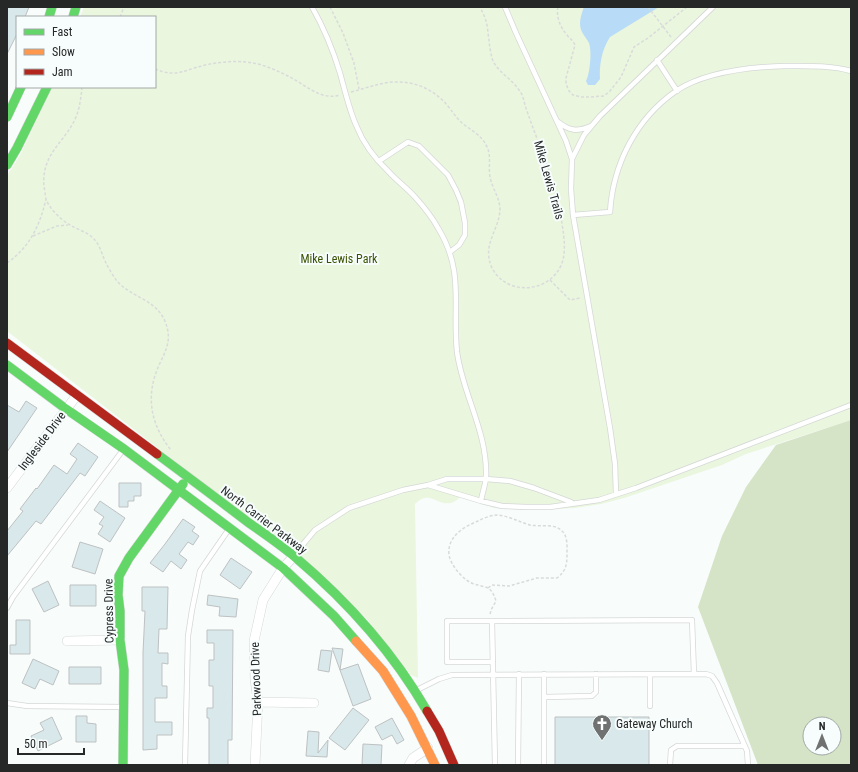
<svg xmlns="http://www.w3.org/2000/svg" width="858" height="772" font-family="'Roboto Condensed',sans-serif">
<rect width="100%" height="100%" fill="#f8fcfb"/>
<path fill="#eaf6de" d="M84,7h767v413l-105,34 -24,11 -98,33 -23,6 -26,4 -45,2 -36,-2 -32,-12c-3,2 -7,6 -11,7 -15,3 -21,-14 -36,1l3,174 -7,-3 -45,-57 -177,-146 -182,-141v-155l13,-21 32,-68h103v-70h-75z"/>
<path fill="#d5e3c6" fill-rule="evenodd" d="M851,420v345h-93l-60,-158 24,-71 24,-49 30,-42zM810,724h24v24h-24z"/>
<path fill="#b8dbf7" d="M584,7h75l-49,30c-8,12 -11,28 -10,42l-5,6h-7l-2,-4c4,-7 6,-30 3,-38 -2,-4 -5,-7 -7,-11 -4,-8 -1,-17 2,-25z"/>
<path fill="#d9e8eb" stroke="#bec1c1" d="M7,7h22l-4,10h-8v17l-10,20z
M26,401l11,7 -30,44v-47l12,7z
M78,443l20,14 -13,19 -5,-3 -39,51 -5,-3 -29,35v-25l16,-20 -3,-2 16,-21 1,1 17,-24 13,9 10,-15 -7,-5z
M119,483h22v13h-7v5h-6v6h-9z
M100,501l25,17 -15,24 -12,-8 5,-8 -4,-2 5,-7 -10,-7z
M183,519l12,8 -3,4 7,5 -6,9 -5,-3 -9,12 8,6 -6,9 -10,-8 -8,11 -13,-9 15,-19z
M80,542l23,7 -8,25 -23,-7z
M231,558l21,14 -12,17 -20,-14z
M48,581l11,24 -15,7 -12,-23z
M70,585h26v21h-26z
M142,587h26l-1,42h-8l-1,24h10v11l-6,-1v23h5v12h-12v24h17v13h-15v14l-14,1v-97l2,-42h-3z
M208,595l30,4 -2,18 -17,-1 1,-9 -13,-2z
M16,620h14v34h-20v-9h6z
M207,630h26l-1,110h-4v25h-19v-47h-2v-10h6v-22h-4v-26h5v-17h-7z
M332,648l11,1 -3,21z
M321,650l11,1 -3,21 -11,-2z
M33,659l26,12 -6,14 -13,-6 -5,10 -13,-6z
M358,664l13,35 -18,7 -13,-36z
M69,667h32v17h-32z
M353,708l16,12 -24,30 -16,-12z
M76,716h11v7l9,1v18h-20z
M52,717l10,22 -24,12 -7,-15 13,-6 -4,-7z
M555,717h94v48h-94z
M392,718l12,22 -7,4 -5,-9 -10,5 -7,-13z
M308,731l11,1 -1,21 10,-13 -1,17 -21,-1z
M363,744l19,1 -1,20h-19z"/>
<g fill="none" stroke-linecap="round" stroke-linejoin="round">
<defs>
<path id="lane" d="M312,7c12,21 21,43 28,66 5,18 9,36 16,52 7,18 19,34 33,47 8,9 18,16 26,25 9,10 17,20 23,31 27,44 14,78 19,124 6,44 31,80 29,126 -1,8 -4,16 -5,23
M505,7l11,26 50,108 6,18 -1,30 2,26 37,213 5,36 1,30
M657,60l20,31
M557,121c12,10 20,11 34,5
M572,159l12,-24 16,-19 113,-109
M379,161l29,-19 11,4 29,29 8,15 5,12 4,21v12l-6,10 -9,7
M573,215l37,-3c3,-48 26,-93 66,-121 29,-19 75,-24 109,-25 21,0 45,-1 66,5
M428,485l53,16 21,5 24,1h24l49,-7 37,-12 215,-83
M294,555l21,-25 34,-22 54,-18 25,-5 19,-6h39l24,2 24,7 37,14
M7,608l6,-11 110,-147
M492,621l200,-1 2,54
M493,662h-46v-41h45l3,144
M544,674v91
M650,674v32
M417,690l22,-11 13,-4 254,-1 6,2 5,7 30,68 1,14
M544,697l48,-1 4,-4v-18
M7,703l20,3 96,1
M185,765l3,-129 4,-26 8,-39 29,-42
M518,765l1,-91
M670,765l1,-15 6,-4h67"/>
<path id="street" d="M7,488l70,-93
M67,641l53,-1
M258,702l56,1
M255,765l3,-63 -3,-23 -1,-38 9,-41 20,-32 11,-12
M409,765l4,-7 15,-10"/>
<path id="fast" d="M49,17l3,-10
M73,17l3,-10
M7,117l14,-30
M7,165l10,-17 30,-61
M7,365l59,44 58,40 159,119 51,48 22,25
M157,454c31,23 62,46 92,69 16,11 32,22 46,34 52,44 98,95 132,154
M123,765l1,-95 -4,-30v-29l-2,-16 1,-19 10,-18 54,-74"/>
<path id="slow" d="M356,641l27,30 28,45 24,49"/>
<path id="jam" d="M7,343l150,111
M427,711l12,20 15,34"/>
</defs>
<use href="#lane" stroke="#d5d8d7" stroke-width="6"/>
<use href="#street" stroke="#d5d8d7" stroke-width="10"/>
<use href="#fast" stroke="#d5d8d7" stroke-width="10"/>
<use href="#slow" stroke="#d5d8d7" stroke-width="10"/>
<use href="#jam" stroke="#d5d8d7" stroke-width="10"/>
<path stroke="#d9dbdb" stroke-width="1.5" stroke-dasharray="3 2" stroke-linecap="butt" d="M330,7l13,26 11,30 5,26
M558,7c-2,10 2,20 9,28 3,4 6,5 8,10l-9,33v6l3,7 4,4 8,2h9l14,-1 6,-5 11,-14 13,-30 14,-9 39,-31
M648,7l23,30
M120,17l4,-10
M155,69c22,9 29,1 50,-4 15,-3 32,-5 48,-2 12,2 25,8 35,13 17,8 32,25 52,19
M82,87c-1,10 -2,20 -6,30 -11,26 -35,36 -32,70 1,3 1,8 2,12 3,9 15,21 24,26 8,5 18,7 24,14 6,6 8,16 12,24 3,6 7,13 11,18 14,16 37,18 47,38 12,26 -4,37 -10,60 -7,26 0,50 17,71
M351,92c20,-5 37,-13 58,-9 14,2 29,11 38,22 5,6 8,11 13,16 8,8 21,13 26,24 6,10 2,21 4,32 2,11 9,19 10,31 0,22 -19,36 -8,60 15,29 59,25 70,-5 5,-14 1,-32 -1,-46 -6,-36 -22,-71 -34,-106 -3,-7 -3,-15 -8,-21 -7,-11 -20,-17 -26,-29 -4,-12 -4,-24 -6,-36 -1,-6 -4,-12 -7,-18
M33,236l24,-10 11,-1
M7,263c23,-16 33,-38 39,-64
M550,280l20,20 10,-2
M488,588l4,-3 17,1 28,-8h20c9,-7 10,-13 10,-24 0,-7 1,-18 -5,-23 -7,-8 -22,-4 -32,-6 -11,-3 -21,-9 -32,-10 -7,0 -14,3 -20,6 -15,6 -31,16 -29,34 2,11 15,26 25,29 14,4 17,2 22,17l-5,9 -1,5"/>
<use href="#lane" stroke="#fefffe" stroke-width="4.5"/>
<use href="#street" stroke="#fefffe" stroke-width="9"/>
<use href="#fast" stroke="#63d668" stroke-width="9"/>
<use href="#slow" stroke="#ff974d" stroke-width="9"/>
<use href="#jam" stroke="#b3261e" stroke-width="9"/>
</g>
<defs>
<symbol id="church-pin" viewBox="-11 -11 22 30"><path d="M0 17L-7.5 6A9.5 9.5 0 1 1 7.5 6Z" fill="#707272" stroke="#f7fdfc"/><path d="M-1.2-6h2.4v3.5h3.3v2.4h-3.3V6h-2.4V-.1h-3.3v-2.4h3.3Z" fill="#fff"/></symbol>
</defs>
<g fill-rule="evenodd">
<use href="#church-pin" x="591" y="713" width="22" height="30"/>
</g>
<g text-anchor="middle" stroke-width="4" stroke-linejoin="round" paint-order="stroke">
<g font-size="12" fill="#262828" stroke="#f7fdfc">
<text transform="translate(549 180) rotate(74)" y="4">Mike Lewis Trails</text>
<text transform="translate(42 441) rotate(-53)" y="4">Ingleside Drive</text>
<text transform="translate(264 520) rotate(37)" y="4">North Carrier Parkway</text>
<text transform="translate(109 611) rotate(-91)" y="4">Cypress Drive</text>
<text transform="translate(256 679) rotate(-92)" y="4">Parkwood Drive</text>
</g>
<g font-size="12" fill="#3a5300" stroke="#f7fdfc">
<text x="339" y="263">Mike Lewis Park</text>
</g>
<g font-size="12" fill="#262828" stroke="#f7fdfc" text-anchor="start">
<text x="616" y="728">Gateway Church</text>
</g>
</g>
<rect width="858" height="772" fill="none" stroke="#262828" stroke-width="16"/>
<rect x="16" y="16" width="140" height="72" fill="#f7fdfc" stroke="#a3a8a7"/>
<rect x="24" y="29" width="20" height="6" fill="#63d668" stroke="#a3a8a7"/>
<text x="52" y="36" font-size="12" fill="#262828">Fast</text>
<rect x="24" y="49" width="20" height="6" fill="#ff974d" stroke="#a3a8a7"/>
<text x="52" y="56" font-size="12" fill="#262828">Slow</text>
<rect x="24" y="69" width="20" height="6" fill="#b3261e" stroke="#a3a8a7"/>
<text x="52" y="76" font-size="12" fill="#262828">Jam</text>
<g transform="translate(822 736)"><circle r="19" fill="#f7fdfc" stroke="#a3a8a7"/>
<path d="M0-3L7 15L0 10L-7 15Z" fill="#707272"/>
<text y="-6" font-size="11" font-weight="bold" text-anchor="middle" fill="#262828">N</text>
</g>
<path d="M18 748v6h66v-6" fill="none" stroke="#262828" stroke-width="2"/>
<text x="24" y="748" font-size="12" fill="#262828" stroke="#f7fdfc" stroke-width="3" paint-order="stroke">50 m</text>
</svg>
